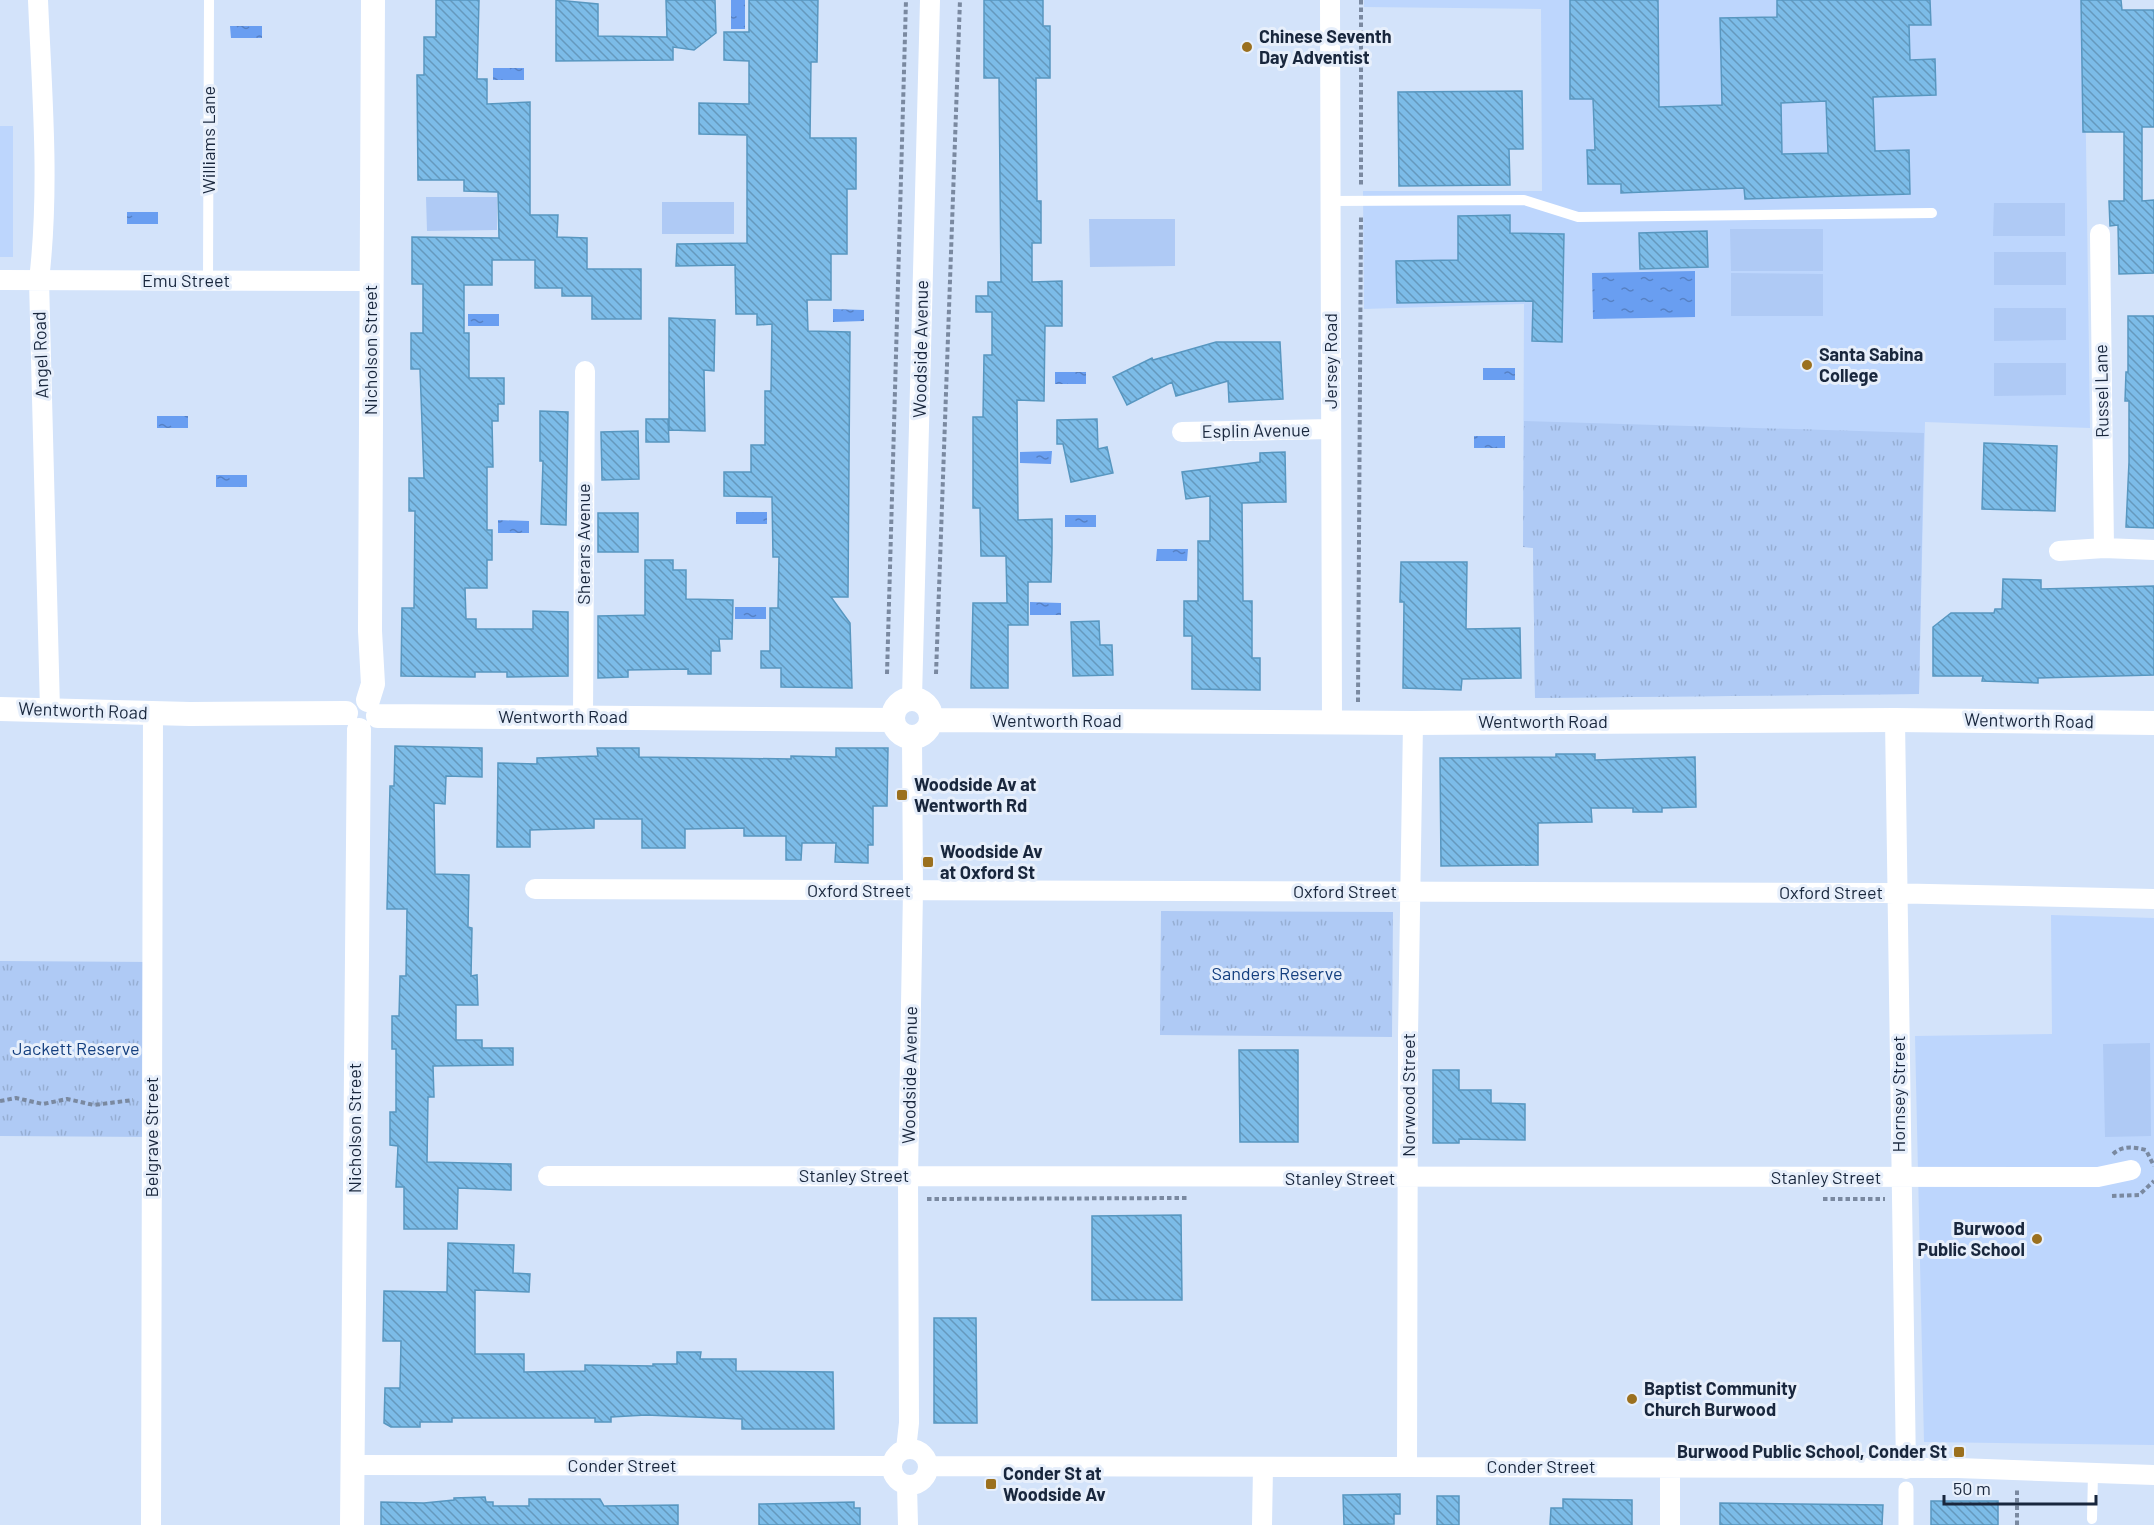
<svg xmlns="http://www.w3.org/2000/svg" width="2154" height="1525" font-family="Barlow,sans-serif">
<defs>
<pattern id="park-tufts" width="24" height="20" patternUnits="userSpaceOnUse" patternTransform="scale(1.5)"><rect width="24" height="20" fill="#afcaf5"/><path d="M3 7l-1-3M5 7V3M7 7l1-3M15 17l-1-3M17 17v-4M19 17l1-3" fill="none" stroke="#96aed3"/></pattern>
<pattern id="water-ripples" width="26" height="14" patternUnits="userSpaceOnUse" patternTransform="scale(1.5)"><rect width="26" height="14" fill="#699ef1"/><path d="M2 4q2-2 4 0t4 0M15 11q2-2 4 0t4 0" fill="none" stroke="#5681c4"/></pattern>
<pattern id="building-back-hatch" width="6" height="6" patternUnits="userSpaceOnUse" patternTransform="scale(1.5)"><rect width="6" height="6" fill="#7cbce8"/><path d="M-1 5l2 2M0 0l6 6M5-1l2 2" fill="none" stroke="#6599bd"/></pattern>
</defs>
<rect width="100%" height="100%" fill="#d3e3fa"/>
<path fill="#bdd6fd" d="M1364,0h720l6,428 -165,-6 -6,272 -384,4 -2,-150 -10,-1 1,-243 -160,5 -1,-118h179l-1,-182 -177,-2z
M0,126h13v131h-13z
M2051,915l103,3v527l-230,-3 -9,-406 137,-2z"/>
<path fill="url(#park-tufts)" d="M1524,421l400,12 -5,261 -384,4 -2,-150 -10,-1z
M1161,911l232,1 -1,125 -232,-2z
M0,961l153,1 -1,175 -152,-1z"/>
<path fill="#afcaf5" d="M426,197h71v33l-70,1z
M662,202h72v32h-72z
M1994,203h71v33h-72z
M1089,219h86v47l-85,1z
M1730,229h93v42h-92z
M1994,252h72v33h-72z
M1731,273l92,1v42h-92z
M1994,308h72v32l-72,1z
M1994,363h72v32l-72,1z
M2150,1043l1,93 -46,1 -2,-93z"/>
<path fill="url(#water-ripples)" d="M731,0h14v29h-14z
M230,26h32v12h-31z
M493,68h31v12h-31z
M127,212h31v12h-31z
M1695,271v46l-102,2 -1,-46z
M833,309l31,1v11l-31,1z
M468,314h31v12h-31z
M1483,368h32v12h-32z
M1055,372h31v12h-31z
M157,416h31v12h-31z
M1474,436h31v12h-31z
M1052,451l-1,13 -31,-1v-11z
M216,475h31v12h-31z
M736,512h31v12h-31z
M1065,515h31v12h-31z
M498,520l31,1v12h-31z
M1157,549h31l-1,12h-31z
M1030,602l31,1v12h-31z
M735,607h31v12h-31z"/>
<path fill="url(#building-back-hatch)" stroke="#5897c0" stroke-width="1.5" fill-rule="evenodd" d="M436,0h43l-2,79h10v25l43,-2v113h28l-1,22 30,1v31h54v50h-49v-23h-30v-8h-27v-28h-43v25h-28v48h5v45h35v26h-6v17h-6l1,46h-6v63h5v30h-5v28h-22l1,31h10v10h57v-18l35,1v64l-61,1v-5h-32v5l-74,-1 1,-68h12l1,-97h-6v-33h15l-4,-109h-9v-36h12v-49h-11v-47l87,1 -1,-46 -34,-1v-11h-46l-1,-105h7v-38h12z
M556,0l42,4v32l69,1 -1,-37h49l1,33 -22,17 -21,-3v13l-117,1z
M749,0h69l-1,62h-6l-1,76h46v51h-9v65h-16v46h-24l1,31 42,1 -2,265h-17l19,26 2,65 -71,-1v-19h-20v-17h9v-43h8l1,-51h-6l-1,-60 -48,-1v-24h27v-27h14v-54h6l1,-67 -15,1v-11h-21l-1,-49 -59,1 1,-22 70,-1v-108l-48,-1v-31l50,1v-43l-25,-1v-28h25z
M984,0h59v26h7v52h-14l1,123h4v42h-9v39l30,-1v45h-17l-1,75 -27,-1 1,120 34,-1v30l-1,33h-23v43h-20v63h-37l2,-85h34l-1,-47h-25l-1,-48h-7v-91h10l1,-62h8v-43h-16v-16h12v-14h13l-2,-204h-15z
M1570,0h88l1,107 63,-2 -2,-87 57,-1v-17h153l1,25h-22l1,35 25,-1 1,36 -63,2 2,54 34,-1 1,44 -165,5 -1,-11 -123,5v-9h-33l-1,-34h8l-2,-51h-23zM1826,101l2,52 -46,1 -1,-51z
M2081,0h40l1,10h32v117h-12v74l12,-1v73l-35,1 -1,-49 -8,1 -1,-25h15v-69h-41z
M1522,91l1,58h-14l1,36 -111,1 -1,-94z
M1510,215v18l54,1 -2,108 -30,-1 1,-40 -136,2 -1,-42 62,-1v-44z
M1707,231l1,36 -68,2 -1,-36z
M2128,316h26v212l-28,-1 3,-65v-61h-4l1,-29h2z
M669,318l46,2 -1,51 -10,-1 1,61 -36,-1z
M1216,342h64l3,57 -54,3 -1,-21 -52,15 -4,-14 -45,23 -14,-28 39,-19 1,2z
M540,411l28,1 -2,113 -25,-1 2,-63h-3z
M646,419h22l1,23h-23z
M1097,419l1,30 9,-2 6,26 -42,9 -8,-38h-6v-24z
M638,431l1,48 -37,1 -1,-48z
M1984,443l73,3 -2,65 -73,-2z
M1285,452l1,50 -44,1 1,98h9v57h8v32l-68,-1v-53h-8v-35h14v-60h12v-45l-24,3 -4,-27 78,-10v-9z
M598,513h40v39h-40z
M645,560h28v10h13v29l47,1 -1,39h-13l1,12h-9v23h-23v-5l-60,1v7l-30,1v-62l47,-1z
M1401,562h66l-1,67 54,-1 1,50 -59,1 -1,11 -58,-2 1,-86h-4z
M2003,579l38,1v9l113,-3v89l-116,3v5l-56,-2 1,-5h-50v-49l18,-14h43l1,-4h7z
M1099,621l1,24h12l1,30 -40,1 -2,-54z
M395,746l87,2v29l-36,-1 -1,28 -11,-1 1,71 34,1 -1,52 4,1 -1,48 6,-1 1,30h-22v35h26v8h31v17l-80,1 1,31h-6l-1,65 84,2v26l-53,-2 -1,41h-53v-42h-8l2,-41 -8,-1v-33h6v-63h-4v-33h7l1,-40h6l1,-67h-20l3,-123h4z
M597,748h42v9l152,2v-3l45,1v-9h52l-1,58h-14v39h-5v18l-33,-1 1,-19h-34l-1,17h-15v-24h-42v-8l-59,1v19h-43v-29h-48v9l-64,2v17h-33l1,-84 39,1v-6l61,-2z
M1556,754h39v6l100,-3 1,50 -34,1v4h-29v-4h-42l1,14 -54,1v42l-97,1 -1,-108 116,-1z
M1239,1050h59v92h-58z
M1433,1070h26v20h32v13l34,1v36l-66,-1v4h-26z
M1181,1215l1,85h-90v-84z
M448,1243l66,2 -1,28 17,1 -1,18 -54,-2v64h49v18l61,-1v-6l68,1v-2h24v-12h24l-1,7h36v12l97,1 1,57h-92v-10l-96,-4 -35,2v5h-16v-4h-143v4h-32v5h-29l-7,-4 1,-35h15l1,-47h-18l1,-50 63,1z
M934,1318h42l1,105h-43z
M1400,1494v20h-6v10l-50,1 -1,-30z
M1437,1496h22v29h-22z
M485,1497l1,5h7v4h36v-7h71l4,7 74,-1v20h-297v-23l43,1 30,-3v-2z
M1563,1499l69,1v25h-82l1,-17h12z
M1931,1501h67v24h-67z
M854,1502v6h6v17h-101v-21z
M1720,1503l163,2 -1,20h-162z"/>
<g fill="none" stroke-linecap="round" stroke-linejoin="round">
<path stroke="#7a89a0" stroke-width="4" stroke-dasharray="4.5 3" stroke-linecap="butt" d="M1361,0v186
M887,674l19,-674
M936,674l24,-674
M1358,702l3,-487
M0,1101l16,-3 27,6 24,-5 27,6 39,-5
M2113,1154c10,-9 21,-7 33,-4l8,16
M2112,1196l27,-1 15,-14
M927,1199l261,-1
M1823,1199h62
M2017,1525v-35"/>
<path stroke="#fff" stroke-width="10" d="M1331,201l193,-1 54,17 354,-4
M208,281l1,-281
M2092,1519l1,-46"/>
<path stroke="#fff" stroke-width="15" d="M1906,1489v36"/>
<path stroke="#fff" stroke-width="20" d="M38,0c4,94 12,187 1,280l11,430
M1330,0l2,723
M2100,234l4,314
M0,280l371,1
M1182,432l149,-3
M2059,551l45,-3 50,2
M912,698l18,-698
M583,717l2,-346
M1895,720l11,749
M535,889l1348,4 271,6
M548,1176l1550,1 33,-7
M892 1467a18 18 0 1 1 36 0a18 18 0 1 1-36 0Z
M906,1449l3,-26 -1,-247 5,-285 -1,-153
M353,1465l539,1
M928,1466l1030,2 196,7
M1407,1466l1,-430 5,-313
M907,1485l1,40
M151,1525l2,-812
M1262,1525l1,-57
M1670,1525v-57"/>
<path stroke="#fff" stroke-width="24" d="M893 718a19 19 0 1 1 38 0a19 19 0 1 1-38 0Z
M368,700l5,-16 -3,-53 3,-631
M0,709l190,5 156,-1
M378,716l515,4
M932,720l481,3 482,-3 259,3
M352,1525l7,-795"/>
</g>
<g fill="#9b701e" stroke="#e7effb" stroke-width="2">
<circle cx="1247" cy="47" r="6"/>
<circle cx="1807" cy="365" r="6"/>
<rect x="896" y="789" width="12" height="12" rx="3"/>
<rect x="922" y="856" width="12" height="12" rx="3"/>
<circle cx="2037" cy="1239" r="6"/>
<circle cx="1632" cy="1399" r="6"/>
<rect x="1953" y="1446" width="12" height="12" rx="3"/>
<rect x="985" y="1478" width="12" height="12" rx="3"/>
</g>
<g text-anchor="middle" stroke-width="6" stroke-linejoin="round" paint-order="stroke">
<g font-size="18" font-weight="bold" fill="#19273d" stroke="#e7effb" text-anchor="start">
<text x="1259" y="43">Chinese Seventh<tspan x="1259" dy="21">Day Adventist</tspan></text>
<text x="1819" y="361">Santa Sabina<tspan x="1819" dy="21">College</tspan></text>
<text x="914" y="791">Woodside Av at<tspan x="914" dy="21">Wentworth Rd</tspan></text>
<text x="940" y="858">Woodside Av<tspan x="940" dy="21">at Oxford St</tspan></text>
<text x="2025" y="1235" text-anchor="end">Burwood<tspan x="2025" dy="21">Public School</tspan></text>
<text x="1644" y="1395">Baptist Community<tspan x="1644" dy="21">Church Burwood</tspan></text>
<text x="1947" y="1458" text-anchor="end">Burwood Public School, Conder St</text>
<text x="1003" y="1480">Conder St at<tspan x="1003" dy="21">Woodside Av</tspan></text>
</g>
<g font-size="18" fill="#19273d" stroke="#e7effb">
<text transform="translate(209 140) rotate(-90)" y="6">Williams Lane</text>
<text x="186" y="287">Emu Street</text>
<text transform="translate(921 349) rotate(-89)" y="6">Woodside Avenue</text>
<text transform="translate(371 350) rotate(-90)" y="6">Nicholson Street</text>
<text transform="translate(41 355) rotate(-92)" y="6">Angel Road</text>
<text transform="translate(1331 361) rotate(-90)" y="6">Jersey Road</text>
<text transform="translate(2102 391) rotate(-91)" y="6">Russel Lane</text>
<text transform="translate(1256 431) rotate(-1)" y="6">Esplin Avenue</text>
<text transform="translate(584 544) rotate(-90)" y="6">Sherars Avenue</text>
<text transform="translate(83 711) rotate(2)" y="6">Wentworth Road</text>
<text x="563" y="723">Wentworth Road</text>
<text x="1057" y="727">Wentworth Road</text>
<text transform="translate(2029 721) rotate(1)" y="6">Wentworth Road</text>
<text x="1543" y="728">Wentworth Road</text>
<text x="859" y="897">Oxford Street</text>
<text x="1345" y="898">Oxford Street</text>
<text x="1831" y="899">Oxford Street</text>
<text transform="translate(910 1075) rotate(-89)" y="6">Woodside Avenue</text>
<text transform="translate(1899 1094) rotate(-90)" y="6">Hornsey Street</text>
<text transform="translate(1409 1095) rotate(-90)" y="6">Norwood Street</text>
<text transform="translate(355 1128) rotate(-90)" y="6">Nicholson Street</text>
<text transform="translate(152 1137) rotate(-90)" y="6">Belgrave Street</text>
<text x="854" y="1182">Stanley Street</text>
<text x="1826" y="1184">Stanley Street</text>
<text x="1340" y="1185">Stanley Street</text>
<text x="622" y="1472">Conder Street</text>
<text x="1541" y="1473">Conder Street</text>
</g>
<g font-size="18" fill="#143f7f" stroke="#e7effb">
<text x="1277" y="980">Sanders Reserve</text>
<text x="76" y="1055">Jackett Reserve</text>
</g>
</g>
<path d="M1944 1495v9h152v-9" fill="none" stroke="#19273d" stroke-width="3"/>
<text x="1953" y="1495" font-size="18" fill="#19273d" stroke="#e7effb" stroke-width="4.5" paint-order="stroke">50 m</text>
</svg>
